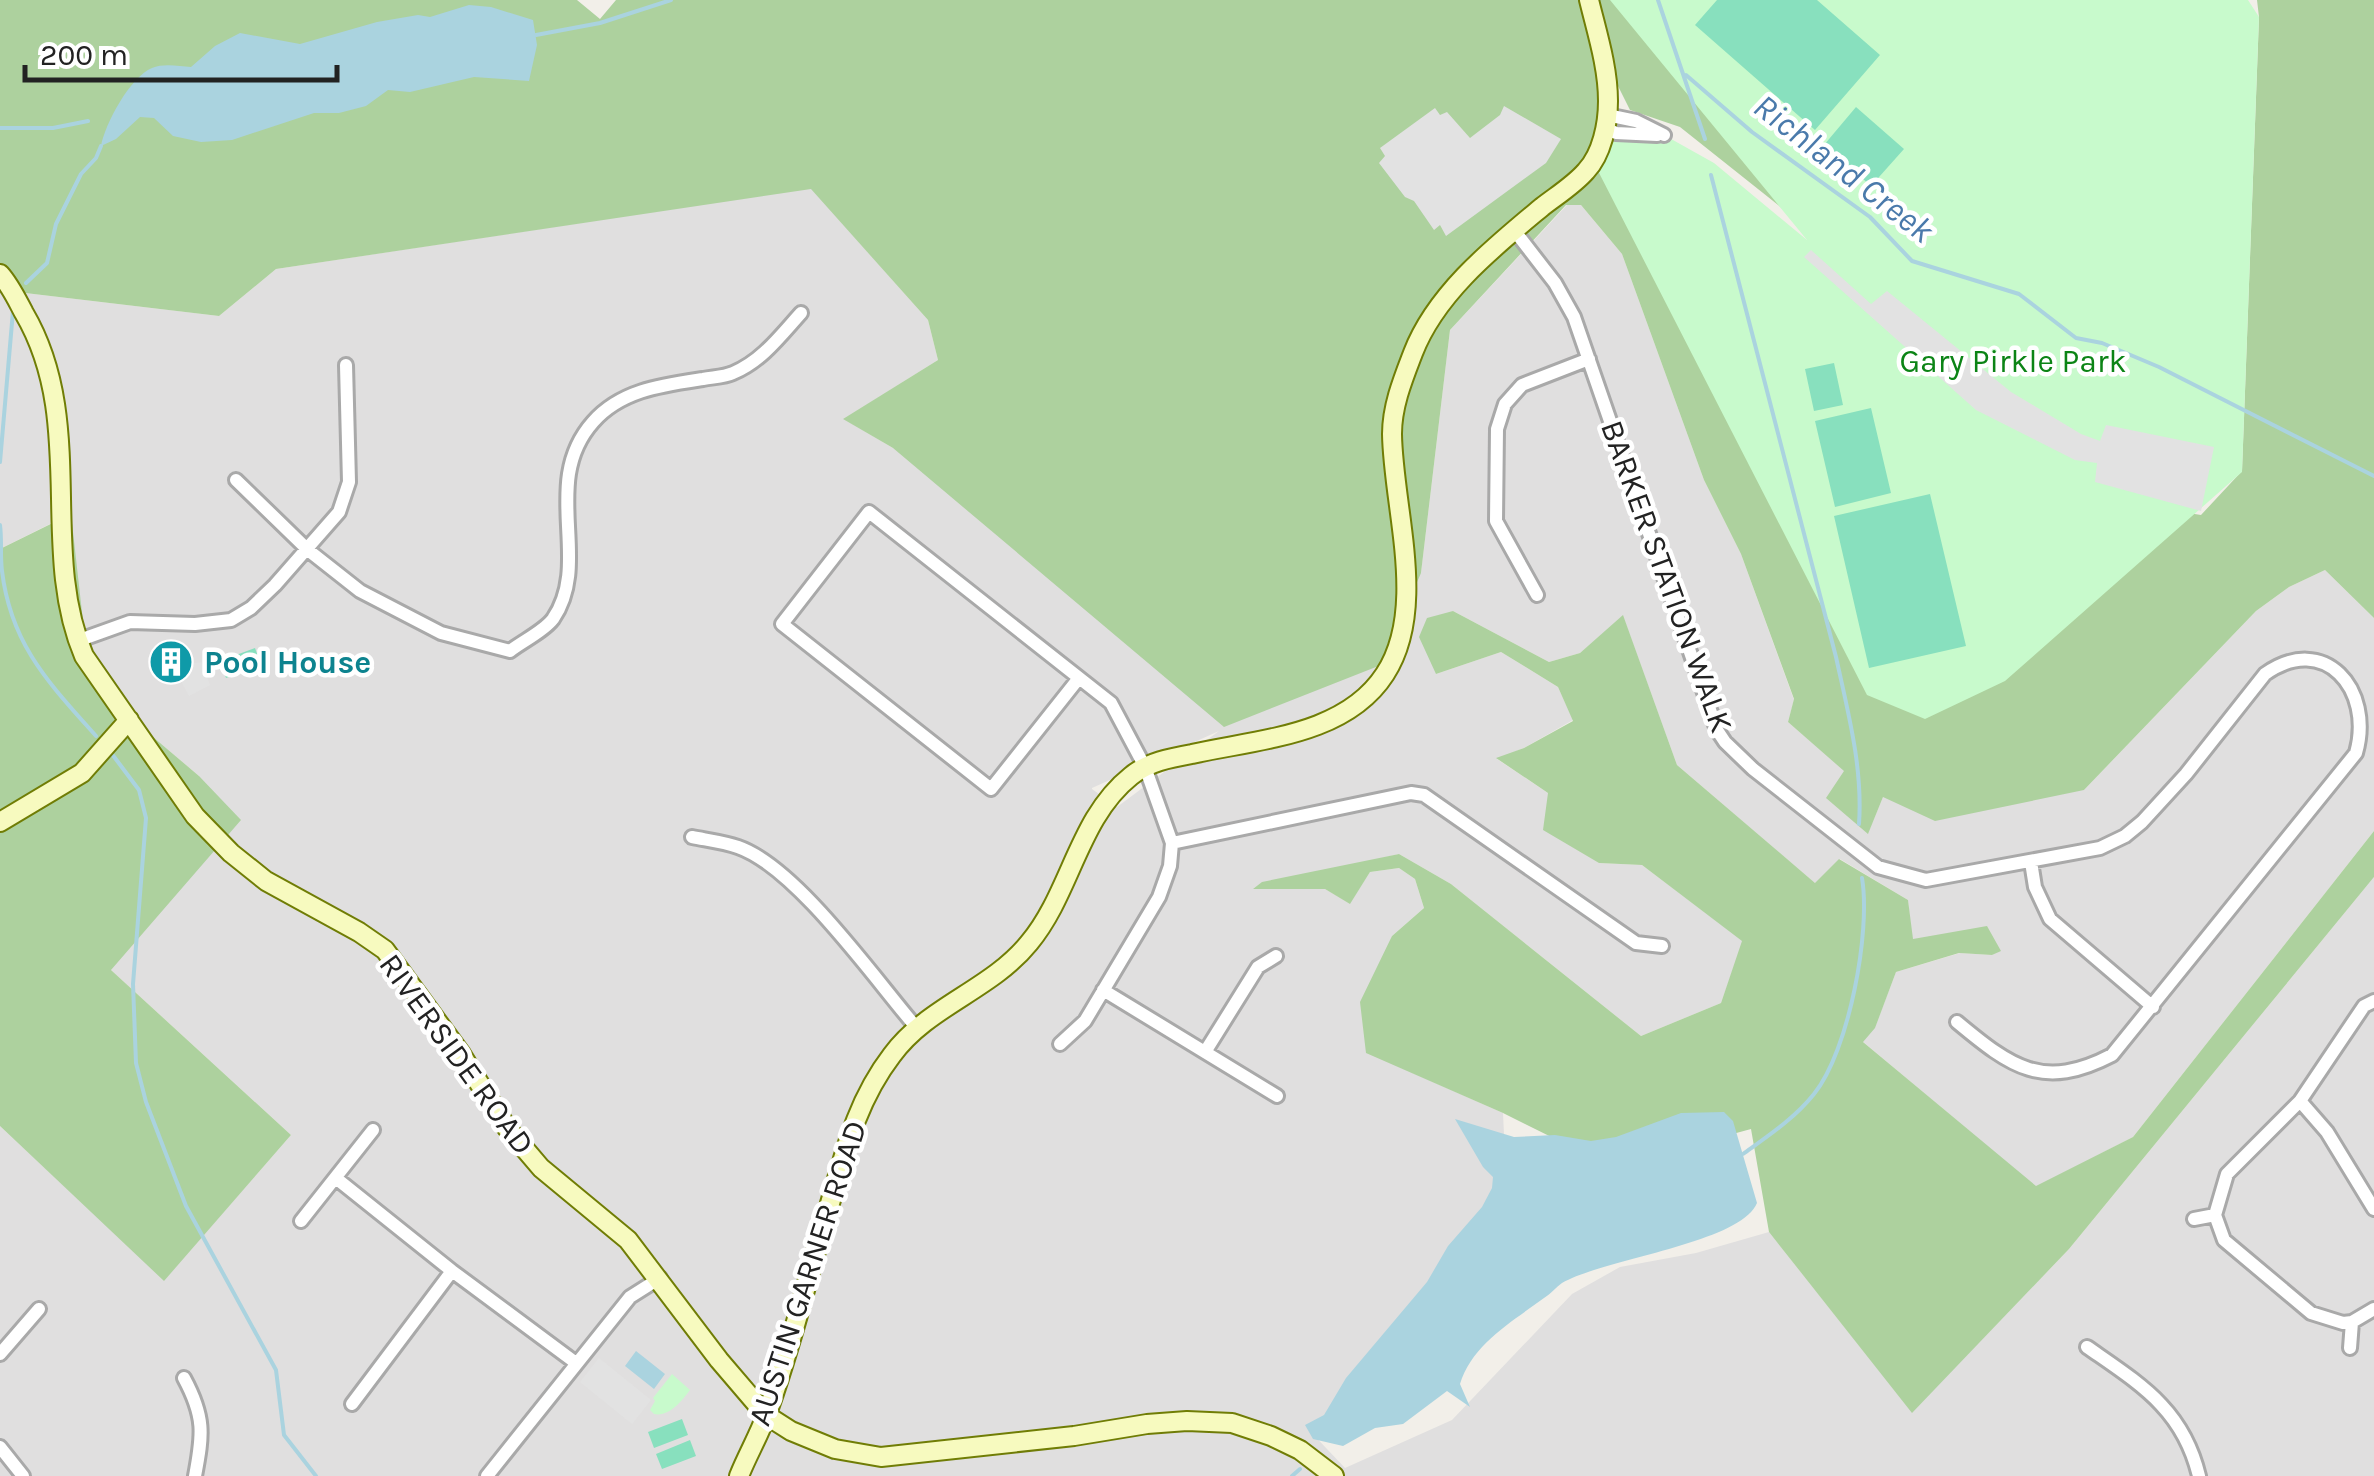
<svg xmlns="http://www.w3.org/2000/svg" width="2374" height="1476" font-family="Karla,sans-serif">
<rect width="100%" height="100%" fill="#f2efe9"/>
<path fill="#e0dfdf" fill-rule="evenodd" d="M811,188l117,132 10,40 -94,59 49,29 528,125 29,-243 117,-125h14l41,49 82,226 37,74 53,146 -6,22 57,49 23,62 15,-36 201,-7 172,-179 33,-24 36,-17 49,48v213l-241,306 -97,50 -174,-146 13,-14 21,-55 64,-19 32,2 8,-5 -88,-11 -4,-39 -68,-41 -24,25 -139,-119 -54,-149 -43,37 -31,9 -96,-51 -17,63 65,-22 57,35 15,33 -49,28 -27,11 51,34 51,70 43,2 101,76 -22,62 -80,33 -190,-152 -52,-30 -145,34 71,1 25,14 20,-31 29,-4 16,11 9,29 -32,28 -26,116 137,61 4,87 -98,148 -100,82 36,38 107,-48 120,-126 48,-27 76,-14 73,-21 143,180 157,-163 305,-372v599h-2374v-350l164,154 127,-145 -180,-165 88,-194 -66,-56 -46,-63 -17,-143 -70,35v-259l219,26 57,-47zM1219,731l-102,76 -25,-18v-1z"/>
<path fill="#add19e" d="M0,0h577l23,19 16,-19h1057l134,228 -127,-101 -50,-17 -18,-36 -16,93 465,326 140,22 41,-44 17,-454 -2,-17h117v618l-49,-48 -36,17 -33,24 -172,179 -149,31 -52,-24 -15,37 -42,-36 18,-27 -56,-49 6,-23 -53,-145 -37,-74 -82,-226 -41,-49h-15l-116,125 -29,243 -40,92 -157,62 -331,-279 -50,-29 95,-59 -10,-40 -117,-131 -535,80 -57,47 -219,-26z
M71,514l16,143 46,63 66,56 42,44 -130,150 180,165 -127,146 -164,-155v-577z
M1453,611l96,51 31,-9 43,-38 54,150 138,118 24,-24 69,41 5,39 74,-13 14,25 -9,4 -33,-2 -63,19 -21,56 -12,14 173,144 97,-49 241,-306v46l-305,372 -157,164 -143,-181 -18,-103 -139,38 -109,-54 -137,-60 -6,-51 32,-66 32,-28 -9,-29 -16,-11 -29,4 -20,32 -25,-15h-72l9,-7 137,-28 52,30 190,152 80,-33 21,-62 -100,-76 -43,-2 -56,-33 5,-37 -52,-35 28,-10 49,-27 -15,-34 -57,-35 -65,22 -17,-37 8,-19z"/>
<path fill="#c8facc" d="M1610,0h638l11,17 -17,455 -237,209 -80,38 -58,-24 -271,-528 20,-34 48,2 50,28 93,77z
M672,1374l18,16c-9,12 -21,27 -36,24l-4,-4 5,-9 -2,-3z"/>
<path fill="#88e0be" d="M1717,0h100l63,55 -65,75 -120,-105z
M1856,107l48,42 -33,37 -47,-41z
M1834,363l9,42 -29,6 -9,-42z
M1871,408l20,85 -56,14 -20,-86z
M1930,494l36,152 -97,22 -35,-152z
M255,648l6,17 -35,13 -6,-17z
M682,1419l6,16 -34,13 -6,-16z
M690,1440l6,16 -34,13 -6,-15z"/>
<path fill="#e2e2e2" d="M1504,106l57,33 -15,24 -100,73 -6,-11 -6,5 -20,-29 -9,-4 -26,-34 6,-7 -5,-8 55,-40 5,7 7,-3 23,26 30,-23z
M1811,250l60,54 16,-13 124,101 70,42 19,7 6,-16 108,22 -13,64 -106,-29 2,-19 -22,-3 -99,-50 -172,-153z
M202,662l8,23 -21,11 -14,-26 12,-6z
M599,1358l52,42 -19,24 -52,-42z"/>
<path fill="#aad3df" d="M469,5l22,2 42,13 4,25 -8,36 -55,-4 -64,15 -22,-2 -22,16 -27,7h-25l-82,27 -31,2 -28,-6 -19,-18 -14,-1 -24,22 -15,7c4,-22 29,-69 51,-78 11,-5 27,-2 39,-1l24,-21 25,-13 60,11 77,-22 41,-7 12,2z
M1724,1112l9,9 24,82c-16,40 -154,56 -195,80 -6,4 -11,11 -18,15 -31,23 -72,46 -84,86l10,23 -23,-16 -44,33 -28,4 -32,18 -30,-7 -8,-14 19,-10 22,-37 81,-96 21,-36 34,-39 10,-19 1,-11 -10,-10 -28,-48 59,18 41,-2 36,6 25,-4 65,-24z
M636,1351l29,23 -11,15 -29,-23z"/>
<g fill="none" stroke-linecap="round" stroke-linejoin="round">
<path stroke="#aad3df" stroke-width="4" d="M1658,0l47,139
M536,35l64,-12 71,-23
M1686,75l66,57 118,85 42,44 107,33 57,44 26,5 57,24 215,109
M0,128h53l35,-7
M1711,175l125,482c12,55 27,111 23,167
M26,283l21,-20 9,-39 25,-50 15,-16 5,-12
M0,462l13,-151
M0,525c2,15 0,31 2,46 9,74 47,112 94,165
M112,754l27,36 7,28 -13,166 3,79 10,39 40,104 90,164 8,65 32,41
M1743,1154c25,-18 52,-36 71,-60 35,-43 57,-163 48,-216
M1292,1476l8,-7"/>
<defs>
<path id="street" d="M1607,115l29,6 28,14
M1605,128l11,5 41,2
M1514,230l41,53 19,34 143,413 8,12 28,27 125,98 48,13 174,-32 25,-12 17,-14 44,-48 79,-100c59,-42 109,15 91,79l-244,302c-69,36 -101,12 -155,-33
M236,480l72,70 52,41 81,42 69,18c13,-10 34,-20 43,-32 40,-58 -14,-136 40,-197 28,-32 70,-37 110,-43 10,-2 21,-2 30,-6 29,-12 48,-38 68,-60
M1537,595l-41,-74 1,-92 8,-25 17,-19 67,-26
M77,641l53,-19 65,2 36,-4 20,-12 24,-23 64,-73 10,-30 -3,-117
M692,837c15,3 32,5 46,10 58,20 136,131 178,180
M1172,843l239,-50 13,2 212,148 26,3
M2031,862l4,25 15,32 103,88
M1103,990l174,106
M2374,1001l-10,5 -64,95 -73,73 -12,41 9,25 87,73 32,10 9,-1 22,-13
M1060,1044l25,-23 74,-124 11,-31 2,-23 -27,-76 -34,-64 -242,-191 -87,112 209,165 88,-111
M1205,1052l53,-85 18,-11
M2300,1101l27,31 47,77
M337,1179l115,92 124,92
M2194,1219l21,-4
M301,1221l72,-91
M2087,1347c53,37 96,62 112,129
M2350,1348l2,-26
M0,1354l39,-45
M184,1378c21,39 19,56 11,98
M352,1404l100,-133
M0,1447l23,29
M487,1476l143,-179 30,-19"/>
<path id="secondary" d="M0,274c10,11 17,26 24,39 64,109 14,235 60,343l111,160 36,37 35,28 93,51 26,18 76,104 46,74 34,40 87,72 91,120 47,55 25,16 44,18 46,8 193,-21 73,-12 40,-3 45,2 39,13 29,14 34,26
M0,822l82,-49 47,-53
M739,1476c8,-20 19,-39 27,-60 23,-61 38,-126 57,-189 19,-61 29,-120 69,-172 36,-49 99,-65 137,-112 42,-50 49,-125 102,-167 17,-14 39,-18 61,-22 66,-15 153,-18 193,-80 43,-66 8,-166 7,-240 0,-28 11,-55 21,-81 23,-60 81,-106 129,-146 14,-11 32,-22 44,-36 16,-17 22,-47 22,-70 0,-34 -11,-68 -19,-101"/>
</defs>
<use href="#street" stroke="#a9a9a9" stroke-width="18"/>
<use href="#secondary" stroke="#707d05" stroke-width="22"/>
<use href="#street" stroke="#fff" stroke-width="12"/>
<use href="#secondary" stroke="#f7fabf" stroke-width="18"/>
</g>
<defs>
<symbol id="building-disc" viewBox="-11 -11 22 22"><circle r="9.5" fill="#0f9aa8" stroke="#fff"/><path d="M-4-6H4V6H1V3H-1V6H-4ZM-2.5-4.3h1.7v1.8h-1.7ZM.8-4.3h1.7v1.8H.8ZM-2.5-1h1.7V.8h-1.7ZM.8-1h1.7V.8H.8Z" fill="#fff"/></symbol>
</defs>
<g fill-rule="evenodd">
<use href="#building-disc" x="146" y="637" width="50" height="50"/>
</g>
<g text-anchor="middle" stroke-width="9" stroke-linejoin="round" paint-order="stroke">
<g font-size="32" fill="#0c8416" stroke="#fff">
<text x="2013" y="372">Gary Pirkle Park</text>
</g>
<g font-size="32" fill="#222" stroke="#fff">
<text transform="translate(1667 576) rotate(70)" y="11">BARKER STATION WALK</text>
<text transform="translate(457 1054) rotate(54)" y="11">RIVERSIDE ROAD</text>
<text transform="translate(807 1273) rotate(-72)" y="11">AUSTIN GARNER ROAD</text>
</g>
<g font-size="32" font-weight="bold" fill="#0d838f" stroke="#fff" text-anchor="start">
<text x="204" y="673">Pool House</text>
</g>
<g font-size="35" font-style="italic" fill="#4a7aab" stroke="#fff">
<text transform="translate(1844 168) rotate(38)" y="12">Richland Creek</text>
</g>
</g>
<path d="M25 65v15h312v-15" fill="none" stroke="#222222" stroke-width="5"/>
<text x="40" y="65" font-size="30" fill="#222222" stroke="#ffffff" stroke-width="8" paint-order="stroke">200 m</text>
</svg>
